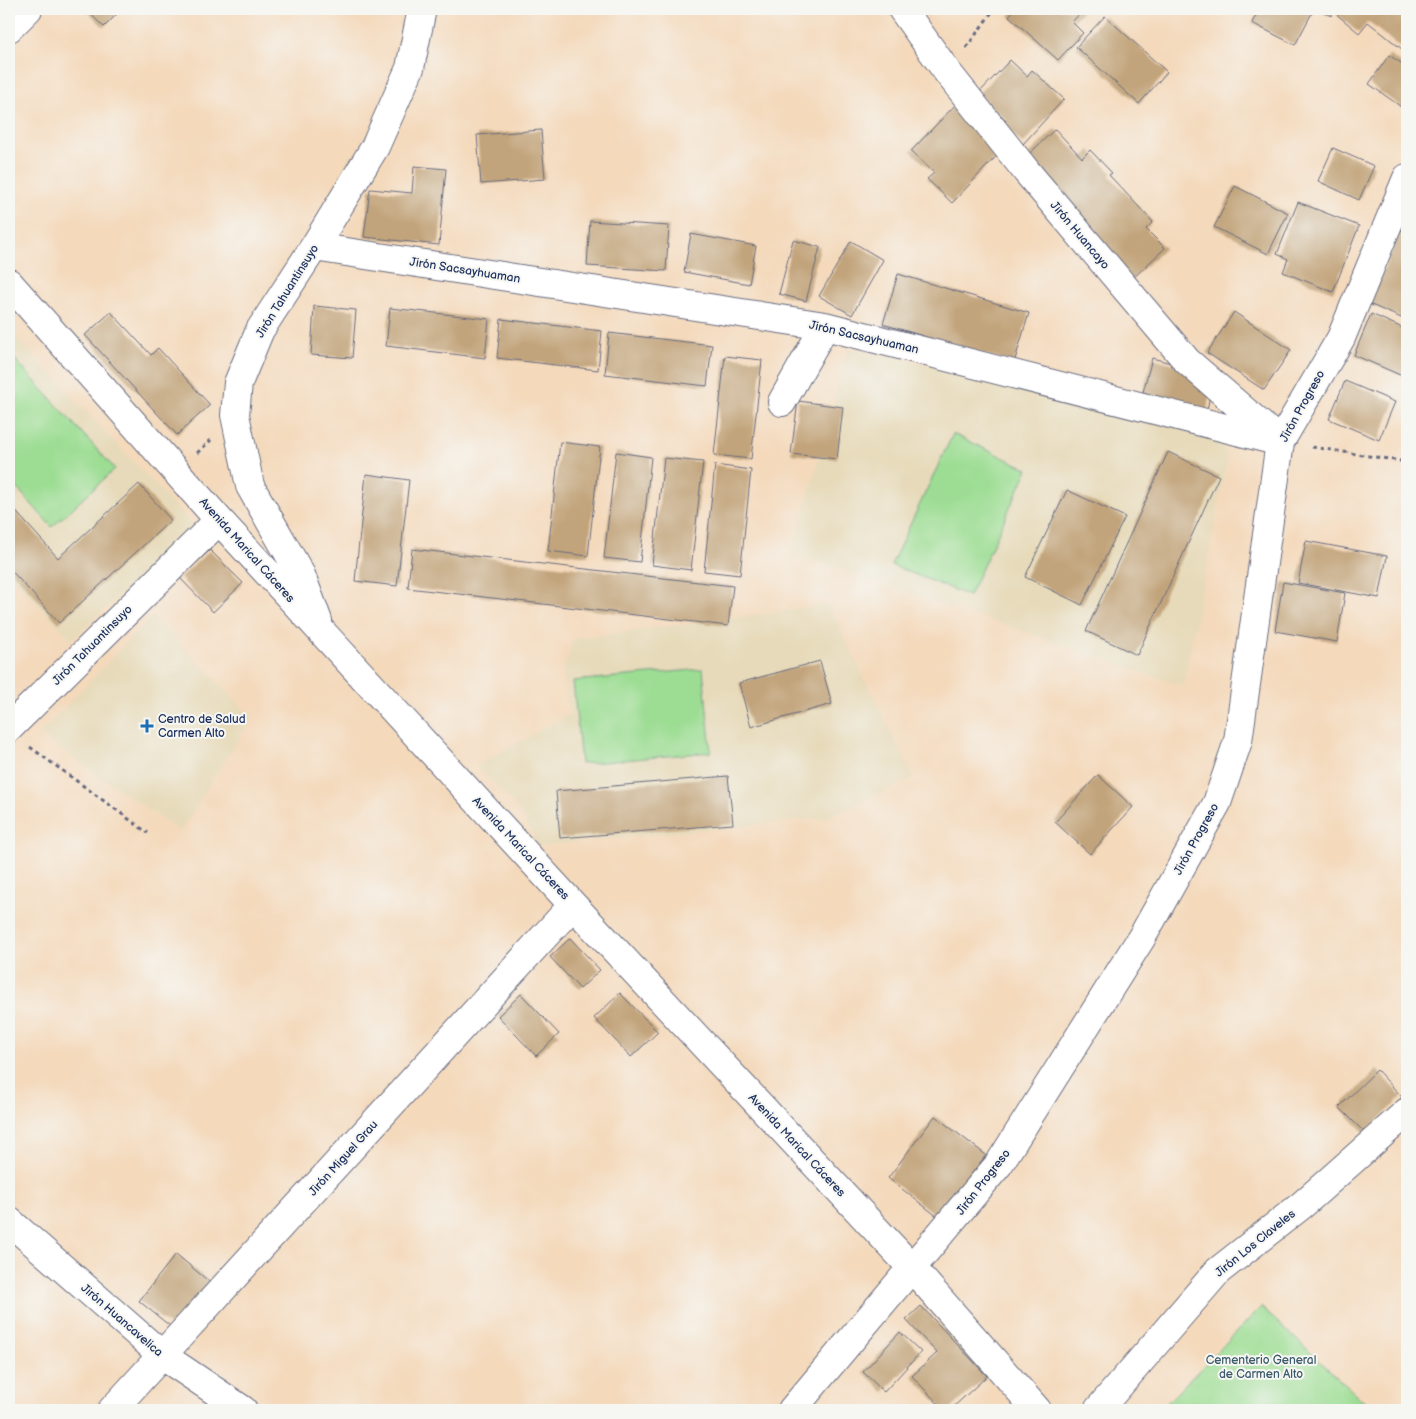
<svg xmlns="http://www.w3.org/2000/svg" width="1416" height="1419" font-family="'Balsamiq Sans',sans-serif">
<rect width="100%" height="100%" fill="#f6f6f2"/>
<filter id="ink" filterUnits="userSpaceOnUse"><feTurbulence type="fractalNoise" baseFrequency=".02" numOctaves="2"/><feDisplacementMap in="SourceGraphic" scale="10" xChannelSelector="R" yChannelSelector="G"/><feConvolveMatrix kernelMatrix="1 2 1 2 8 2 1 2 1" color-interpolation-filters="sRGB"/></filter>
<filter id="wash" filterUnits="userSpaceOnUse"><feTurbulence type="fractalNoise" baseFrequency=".0096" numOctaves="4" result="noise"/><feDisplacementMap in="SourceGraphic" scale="20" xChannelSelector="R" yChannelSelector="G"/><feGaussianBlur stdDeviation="1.12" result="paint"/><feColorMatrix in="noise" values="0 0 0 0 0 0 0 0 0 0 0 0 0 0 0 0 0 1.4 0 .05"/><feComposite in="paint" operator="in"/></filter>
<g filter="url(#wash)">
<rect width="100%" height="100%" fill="#f4d9bb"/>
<path fill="#e7daba" d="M9,330l186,197 -124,113 -62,-67z
M849,347l363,82 16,26 -45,231 -390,-133z
M828,605l86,173 -89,40 -287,28 -13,-26 -16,-21 -33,-33 93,-52 -6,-42 10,-33z
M152,616l100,101 -72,115 -141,-98z"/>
<path fill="#9cdd93" stroke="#5c8678" d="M10,354l105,115 -63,58 -43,-48z
M953,434l75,35 -59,127 -78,-31z
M703,669l8,83 -130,12 -8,-83z
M1261,1307l112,103h-213z"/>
<g id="blocks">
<path fill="#c2a47b" d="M85,9h37l-18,18z
M1015,9h69l-12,13 11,11 -25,27 -49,-44z
M1259,9h55l-19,36 -43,-22z
M1318,9h17l-4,7z
M1339,9h68v44l-39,-31 -9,11 -24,-20z
M1105,16l62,56 -28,32 -63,-57z
M1389,55l18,12v44l-38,-27z
M1010,60l17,16 5,-6 32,29 -41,45 -21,-20 4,-4 -28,-26z
M958,102l47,45 -53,56 -25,-24 7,-6 -23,-22z
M1055,129l27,29 8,-8 22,23 -3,2 44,47 -7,7 19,19 -36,34 -101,-127z
M541,130l4,49 -64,5 -4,-49z
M1333,148l41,18 -15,34 -41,-19z
M414,166l32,3 -7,76 -75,-8 6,-48 42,4z
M1235,186l53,27 -20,41 -54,-27z
M1298,202l61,24 -26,66 -50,-20 5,-13 -11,-5z
M590,221l79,5 -3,45 -79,-5z
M1401,230l6,2 -1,88 -37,-16z
M691,234l65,12 -7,38 -65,-12z
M793,240l27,7 -14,54 -27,-7z
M851,241l32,19 -31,55 -33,-19z
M898,274l131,39 -15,50 -131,-39z
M314,306l42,4 -4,48 -41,-3z
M390,308l99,11 -4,39 -99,-12z
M111,312l40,43 7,-7 52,57 -33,30 -92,-100z
M1234,312l57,38 -27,40 -57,-37z
M1371,314l36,16v48l-53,-23z
M501,319l101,12 -4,39 -101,-12z
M609,333l103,12 -5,41 -102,-12z
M725,356l37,4 -11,99 -37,-4z
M1152,358l41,11 18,21 -4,20 -64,-18z
M1345,381l50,21 -16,38 -50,-21z
M798,401l45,6 -6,52 -46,-5z
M560,442l40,5 -12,109 -40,-5z
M616,452l35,5 -11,105 -36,-4z
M1168,452l51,24 -82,179 -51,-24z
M664,458l39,4 -12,108 -39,-5z
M715,465l36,5 -11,105 -36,-4z
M366,474l43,6 -12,106 -42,-5z
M139,484l32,36 -112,103 -50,-55v-64l49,54z
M1067,490l58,27 -43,88 -57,-28z
M1306,541l81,15 -8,42 -81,-15z
M412,549l321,37 -5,40 -320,-38z
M210,550l33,33 -30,29 -33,-34z
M1283,582l62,11 -8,49 -62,-11z
M820,661l12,43 -81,23 -12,-44z
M1098,775l35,32 -43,47 -35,-32z
M728,776l5,48 -173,14 -4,-47z
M570,938l30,32 -20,19 -30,-32z
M620,993l38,39 -27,25 -37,-39z
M521,994l38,40 -23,22 -38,-40z
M1377,1070l25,27 -37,36 -26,-26z
M935,1116l51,39 -48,62 -50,-39z
M176,1254l36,30 -37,46 -36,-29z
M921,1306l66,70 -37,34h-6l-32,-34 25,-23 -31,-33z
M900,1332l21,20 -37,40 -21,-20z"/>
</g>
</g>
<g filter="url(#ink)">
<use href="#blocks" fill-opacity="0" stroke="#676a7f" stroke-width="1"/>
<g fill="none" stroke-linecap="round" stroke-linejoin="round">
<defs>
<path id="minor" d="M902,9l46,64 79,99 160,189 89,77
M9,28l19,-19
M314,247l511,79 455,116
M9,283l210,237 354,385 340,364 124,141
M782,402l43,-76
M318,621l-17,-46 -51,-89 -15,-71 3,-32 22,-53 54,-83 61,-100 35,-79 12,-59
M9,728l210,-208
M9,1221l154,135 80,54
M112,1410l461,-505
M792,1410l207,-246 143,-227 75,-134 21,-62 42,-299 61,-104 66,-160
M1098,1410l120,-139 84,-66 105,-93"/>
</defs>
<use href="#minor" stroke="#676a7f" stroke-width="30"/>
<path stroke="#676a7f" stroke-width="3" stroke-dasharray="4 4" stroke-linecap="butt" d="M966,48l28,-39
M1312,447l95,15
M197,453l14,-13
M30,747l118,86"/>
<use href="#minor" stroke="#fff" stroke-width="28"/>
</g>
</g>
<path fill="#1f6fb2" stroke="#f6f6f2" stroke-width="2" d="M144.5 718.5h5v5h5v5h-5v5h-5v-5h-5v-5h5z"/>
<g text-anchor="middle" stroke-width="4" stroke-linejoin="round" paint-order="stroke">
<g font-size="12" fill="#1b2f5e" stroke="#f6f6f2">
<text transform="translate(1080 235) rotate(50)" y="4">Jirón Huancayo</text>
<text transform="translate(465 270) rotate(9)" y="4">Jirón Sacsayhuaman</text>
<text transform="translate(287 291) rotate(-58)" y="4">Jirón Tahuantinsuyo</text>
<text transform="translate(864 337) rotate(13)" y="4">Jirón Sacsayhuaman</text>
<text transform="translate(1302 406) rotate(-61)" y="4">Jirón Progreso</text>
<text transform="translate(247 550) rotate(48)" y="4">Avenida Marical Cáceres</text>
<text transform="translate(92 645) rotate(-45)" y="4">Jirón Tahuantinsuyo</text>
<text transform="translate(1196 839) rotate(-61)" y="4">Jirón Progreso</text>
<text transform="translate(521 848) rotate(47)" y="4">Avenida Marical Cáceres</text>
<text transform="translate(797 1145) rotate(47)" y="4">Avenida Marical Cáceres</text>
<text transform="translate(343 1158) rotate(-48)" y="4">Jirón Miguel Grau</text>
<text transform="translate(983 1182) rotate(-52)" y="4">Jirón Progreso</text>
<text transform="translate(1255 1243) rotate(-39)" y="4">Jirón Los Claveles</text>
<text transform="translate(122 1320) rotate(41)" y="4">Jirón Huancavelica</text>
</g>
<g font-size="12" fill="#1b2f5e" stroke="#f6f6f2" text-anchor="start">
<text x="158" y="723">Centro de Salud<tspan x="158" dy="14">Carmen Alto</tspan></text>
</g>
<g font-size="12" fill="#3b5a6b" stroke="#f6f6f2">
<text x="1261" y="1364">Cementerio General<tspan x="1261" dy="14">de Carmen Alto</tspan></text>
</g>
</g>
<rect width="1416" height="1419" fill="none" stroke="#f6f6f2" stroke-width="30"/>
</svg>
